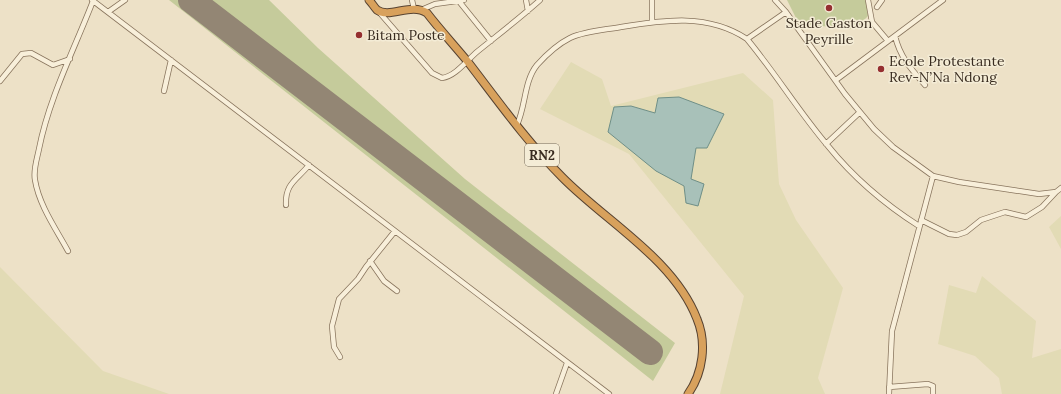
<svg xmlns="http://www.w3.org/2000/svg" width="1061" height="394" font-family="Lora,serif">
<rect width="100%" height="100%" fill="#ede1c7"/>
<path fill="#e2dbb5" d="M571,62l31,17 9,27 132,-33 30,27 6,84 17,36 47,68 -25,90 7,16h-105l24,-98 -115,-142 -89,-45z
M1061,216v33l-12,-22z
M0,267l103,104 66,23h-169z
M982,276l54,45 -4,37 29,-9v45h-59l-3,-16 -24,-22 -37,-12 11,-59 27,8z"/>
<path fill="#c5cb9b" d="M169,0h100l49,48 147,131 210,164 -22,38z
M787,0h79l2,16 -13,13 -56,-5z"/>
<path fill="#a8c1b9" stroke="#6f8f87" d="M679,97l45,17 -17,34h-11l-5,31 13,5 -6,22 -12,-3 -2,-17 -28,-15 -48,-39 6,-25 17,-1 24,7 3,-15z"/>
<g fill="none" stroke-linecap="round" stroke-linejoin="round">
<path stroke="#938674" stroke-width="26" d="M191,0l459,352"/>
<defs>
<path id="minor" d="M92,0l517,394
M412,0l2,9
M458,0l33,41
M526,0l2,11
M652,0v22
M775,0l11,12 59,82 29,35 19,18 40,29 26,6 80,12 17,-2 5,-4
M868,0l4,22 16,19
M877,7l5,-7
M421,10l14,-6 29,-4
M108,12l17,-12
M379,12l53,61 10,5c14,-2 25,-18 36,-27 21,-17 42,-33 62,-51
M895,36c5,21 16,33 30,49
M747,39l39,-27
M836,80l107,-80
M0,81l22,-27 9,-1 22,12 17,-6
M164,91l7,-31
M517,125c9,-20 7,-44 20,-60 9,-10 21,-21 33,-27 15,-7 34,-8 51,-11 43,-7 87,-14 126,12 29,35 52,73 81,107 25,31 58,59 91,80
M826,144l34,-32
M286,205c-1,-22 11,-25 23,-40
M921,220l28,14 8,1 9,-3 15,-12 24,-8 21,5 16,-10 14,-15
M68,251c-12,-22 -29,-46 -33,-71 -2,-10 2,-21 4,-31 10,-51 35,-99 54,-148
M370,261l14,20 13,10
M340,357l-6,-10 -2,-21 7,-27 19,-20 8,-12 29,-36
M889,387l39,-3 5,2v8
M556,394l11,-31
M889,394l3,-63 41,-155"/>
<path id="highway" d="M369,0c3,3 5,7 8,10 13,9 34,-8 50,3 13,17 28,33 41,49 30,39 59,80 94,115 43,44 112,82 135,142 10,24 6,54 -9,75"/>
</defs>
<use href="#minor" stroke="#88745d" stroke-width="6"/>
<use href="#highway" stroke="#564231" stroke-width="9"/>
<use href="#minor" stroke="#f8efda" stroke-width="4.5"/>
<use href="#highway" stroke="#d8a15c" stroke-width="7"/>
</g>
<g fill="#952f30" stroke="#f4ecd6" stroke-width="1.5">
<circle cx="829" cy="8" r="4"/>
<circle cx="359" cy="35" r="4"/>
<circle cx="881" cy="69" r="4"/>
</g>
<g text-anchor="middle" stroke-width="3" stroke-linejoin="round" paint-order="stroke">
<rect fill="#f4ecd6" stroke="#716657" stroke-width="1" x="525" y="144" width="34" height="22" rx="3"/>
<g font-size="13" font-weight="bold" fill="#392c20">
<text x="542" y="160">RN2</text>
</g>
<g font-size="14" fill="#392c20" stroke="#f4ecd6" text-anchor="start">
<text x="829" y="28" text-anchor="middle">Stade Gaston<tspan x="829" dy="16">Peyrille</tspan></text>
<text x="367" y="40">Bitam Poste</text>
<text x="889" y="66">Ecole Protestante<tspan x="889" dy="16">Rev-N’Na Ndong</tspan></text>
</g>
</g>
</svg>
